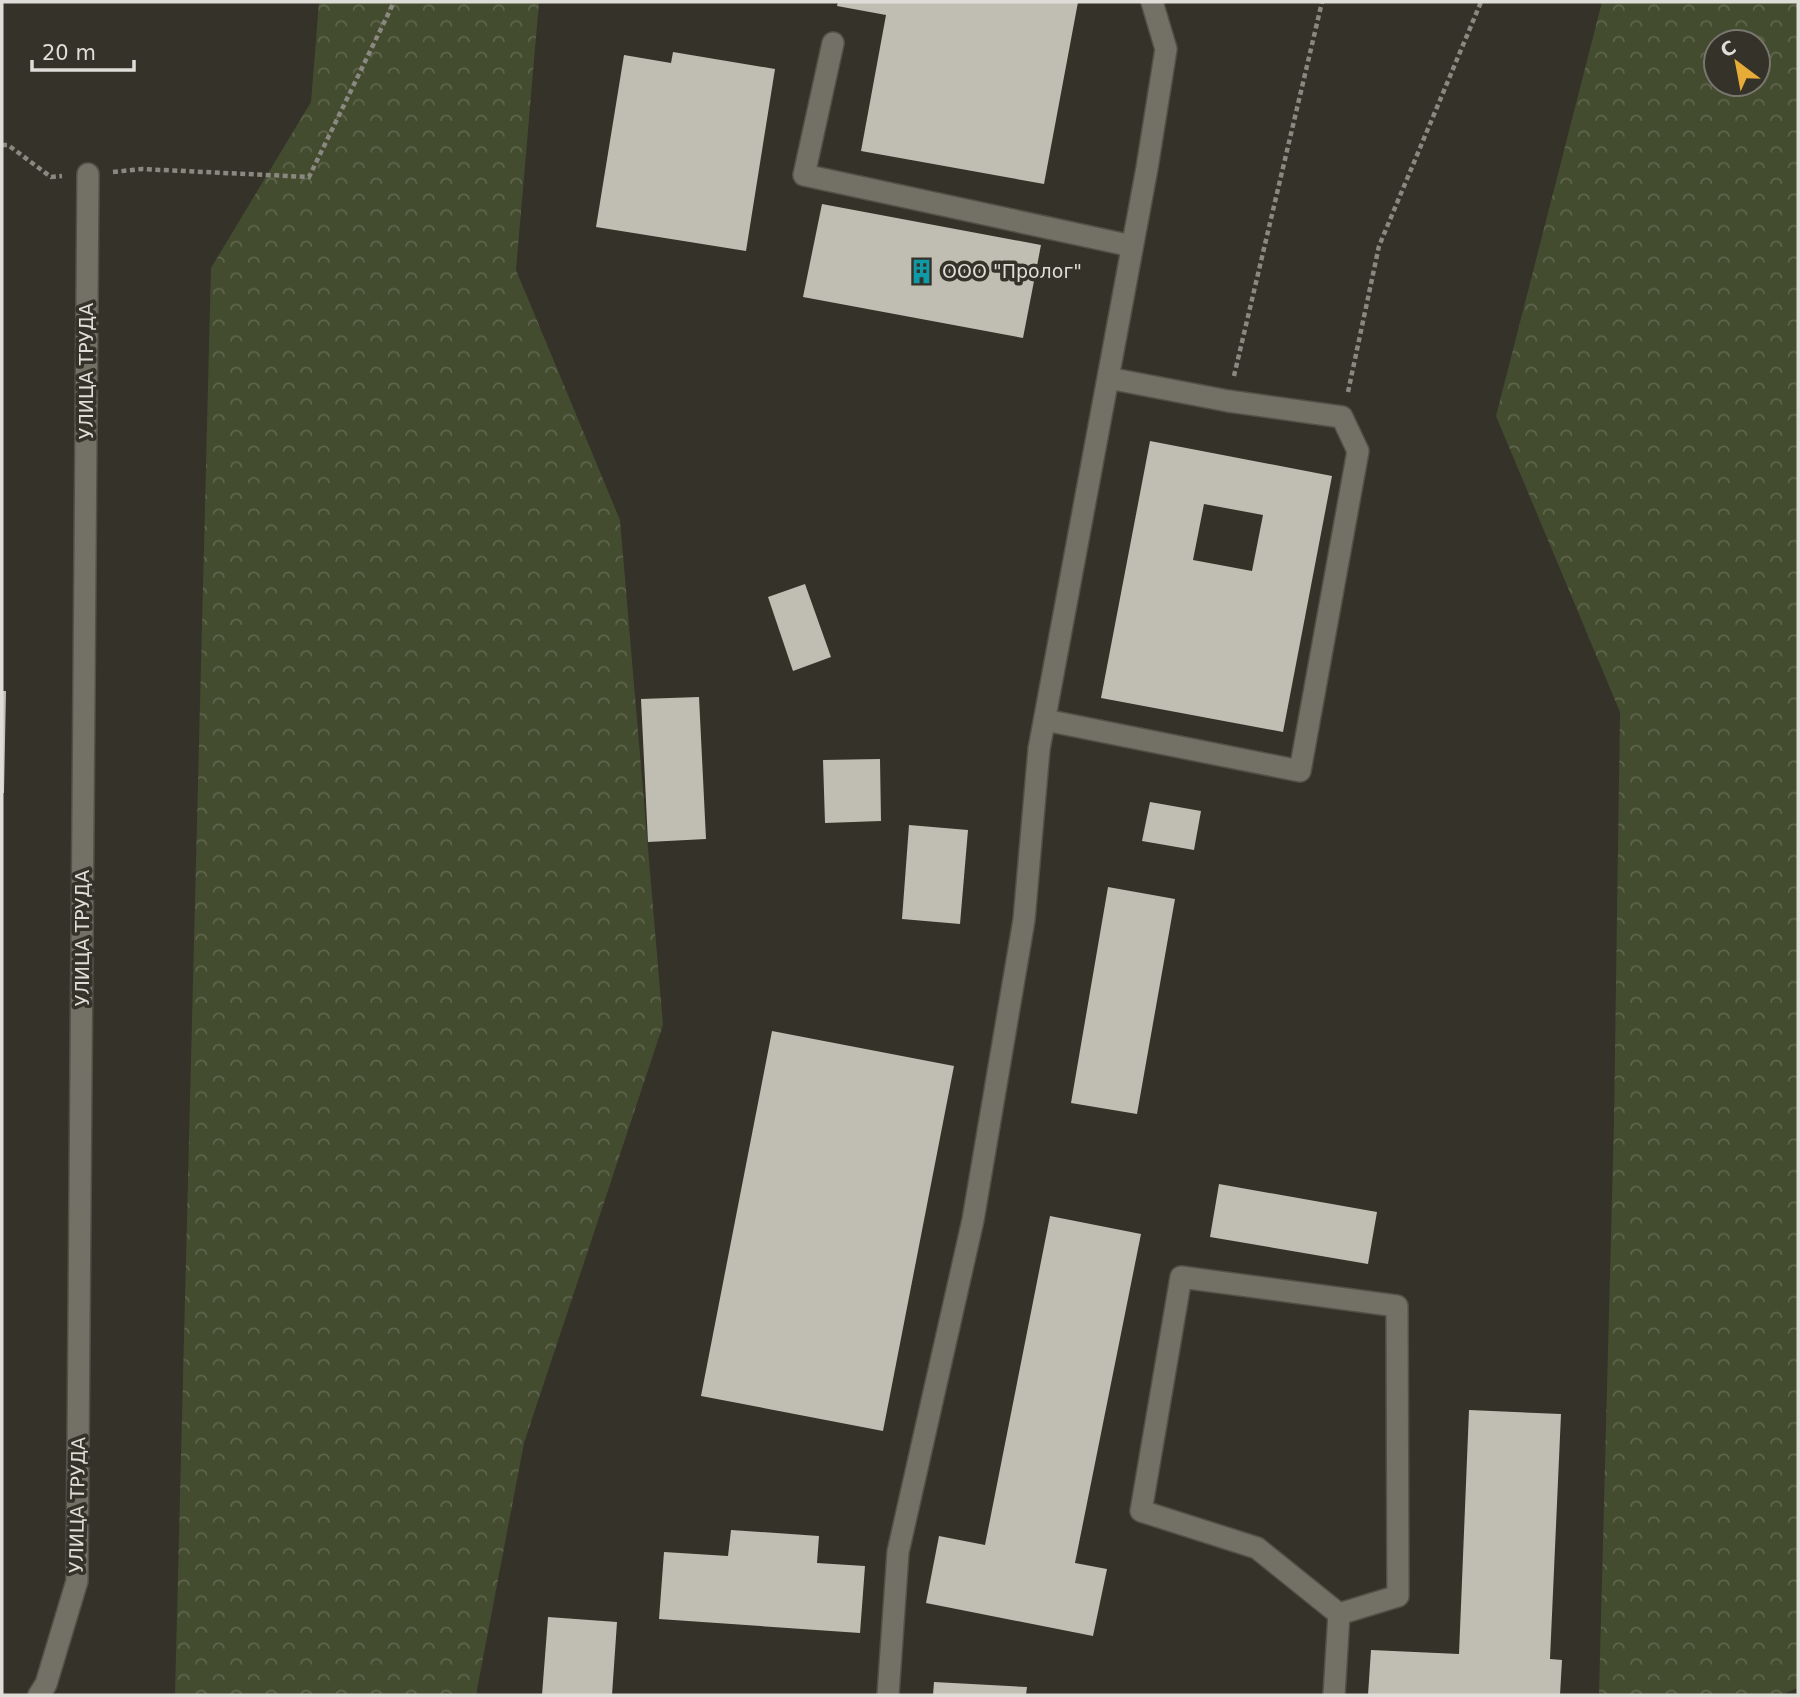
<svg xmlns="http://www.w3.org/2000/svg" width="1800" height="1697" font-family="'DejaVu Sans',sans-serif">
<defs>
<pattern id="forest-crowns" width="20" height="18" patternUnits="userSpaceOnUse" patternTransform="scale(1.75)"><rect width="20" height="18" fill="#444c2f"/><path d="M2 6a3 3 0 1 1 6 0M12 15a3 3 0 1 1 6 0" fill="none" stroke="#5f654c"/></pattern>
</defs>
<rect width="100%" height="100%" fill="#353229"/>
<path fill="url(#forest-crowns)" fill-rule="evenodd" d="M319,2h220l-23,268 104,250 43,505 -139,418 -48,252h-301l36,-1427 100,-166z
M1602,2h196v1686l-18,7h-181l15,-574 6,-409 -124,-296zM1716,42h42v42h-42z"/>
<path fill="#c0bdb2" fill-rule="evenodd" d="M838,2h240l-34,182 -183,-33 25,-136 -49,-9z
M673,52l102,17 -29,182 -150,-24 28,-172 47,8z
M822,204l219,41 -18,93 -220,-41z
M1150,441l182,35 -49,256 -182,-34zM1204,504l59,11 -11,56 -59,-11z
M805,584l26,73 -38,14 -25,-74z
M2,691h4l-2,102h-2z
M699,697l7,142 -58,3 -7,-143z
M880,759l1,62 -56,2 -2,-63z
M1150,802l51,9 -7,39 -52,-9z
M909,825l59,5 -8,94 -58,-5z
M1108,887l67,12 -38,215 -66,-11z
M772,1031l182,35 -71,365 -182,-35z
M1219,1184l158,28 -9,52 -158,-27z
M1050,1216l91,18 -66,329 32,6 -14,67 -167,-33 13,-67 46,9z
M1469,1410l92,4 -11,245 12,1 -2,35h-192l3,-45 88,4z
M731,1530l88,6 -2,27 48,3 -5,67 -201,-14 5,-67 64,4z
M548,1617l69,5 -5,73h-70z
M934,1682l93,5 -1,8h-93z"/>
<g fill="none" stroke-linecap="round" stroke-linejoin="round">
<defs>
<path id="minor" d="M833,43l-29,132 328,71
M1045,720l255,51 58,-320 -16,-34 -114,-16 -120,-23 39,-210 19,-119 -14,-47
M1181,1277l216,29 1,290 -59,18 -82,-66 -116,-37z
M39,1695l7,-11 31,-103 11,-1407
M888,1695l10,-143 75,-332 51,-300 15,-171 69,-371
M1334,1695l5,-81"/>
</defs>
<use href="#minor" stroke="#525148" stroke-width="24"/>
<path stroke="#8a8881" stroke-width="4.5" stroke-dasharray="5 3.5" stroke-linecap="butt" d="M2,145h6l43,32 11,-1
M113,172l29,-3 167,8 85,-175
M1234,376l88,-374
M1348,392l31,-146 102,-244"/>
<use href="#minor" stroke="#737065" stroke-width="21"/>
</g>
<defs>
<symbol id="building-bare" viewBox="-9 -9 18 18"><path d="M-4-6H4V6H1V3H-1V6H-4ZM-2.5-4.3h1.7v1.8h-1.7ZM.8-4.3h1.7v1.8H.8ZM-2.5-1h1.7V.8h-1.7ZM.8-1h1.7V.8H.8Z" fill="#0f9aa8" stroke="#353229" stroke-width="2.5" paint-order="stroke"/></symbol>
</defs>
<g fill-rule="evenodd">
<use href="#building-bare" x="904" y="254" width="35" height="35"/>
</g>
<g text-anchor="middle" stroke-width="7" stroke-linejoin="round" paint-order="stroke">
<g font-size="19" fill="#deddd7" stroke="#353229" text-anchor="start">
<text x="942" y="278">ООО "Пролог"</text>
</g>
<g font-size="19" fill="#deddd7" stroke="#353229">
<text transform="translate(86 371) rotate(-90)" y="7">УЛИЦА ТРУДА</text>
<text transform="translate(82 938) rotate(-90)" y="7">УЛИЦА ТРУДА</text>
<text transform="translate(77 1505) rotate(-89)" y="7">УЛИЦА ТРУДА</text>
</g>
</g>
<rect width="1800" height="1697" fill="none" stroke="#deddd7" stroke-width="7"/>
<g transform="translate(1737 63) rotate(328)"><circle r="33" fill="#353229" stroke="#79766f" stroke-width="2"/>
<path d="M0-5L12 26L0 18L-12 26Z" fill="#e7ac37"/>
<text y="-10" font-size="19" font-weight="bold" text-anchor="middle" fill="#deddd7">С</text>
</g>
<path d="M32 60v10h102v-10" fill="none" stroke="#deddd7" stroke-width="3.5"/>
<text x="42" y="60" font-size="21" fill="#deddd7" stroke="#353229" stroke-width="5" paint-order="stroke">20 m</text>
</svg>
